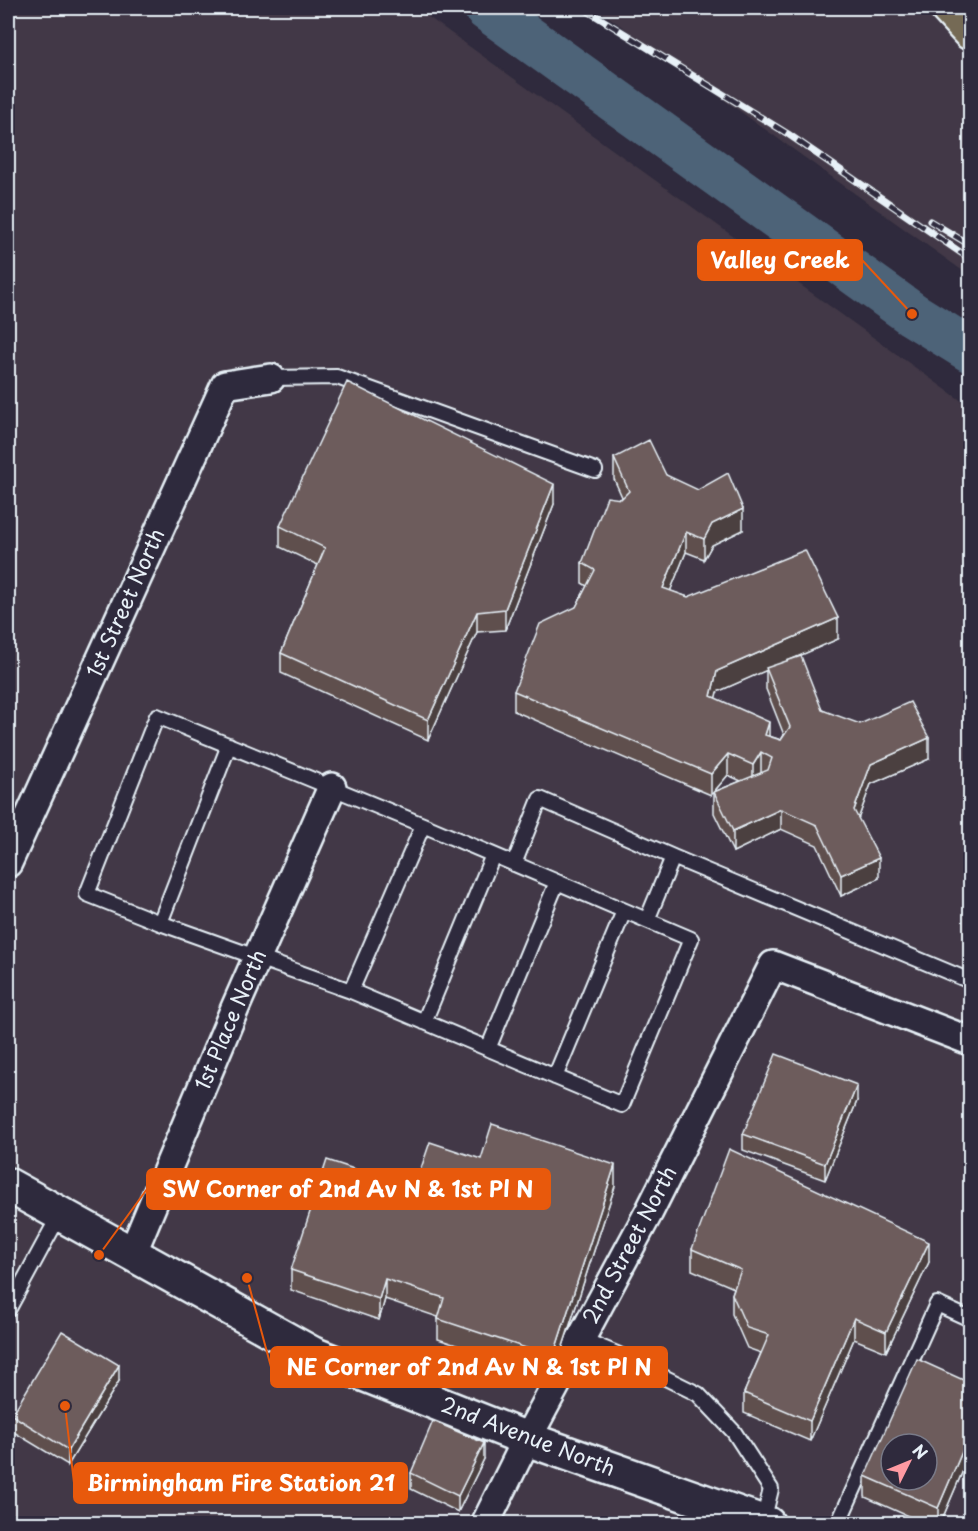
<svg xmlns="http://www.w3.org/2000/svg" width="978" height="1531" font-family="'Playpen Sans',sans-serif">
<rect width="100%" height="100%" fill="#2f2a3d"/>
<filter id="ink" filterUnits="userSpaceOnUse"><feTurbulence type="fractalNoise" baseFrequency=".0167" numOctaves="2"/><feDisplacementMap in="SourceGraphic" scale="12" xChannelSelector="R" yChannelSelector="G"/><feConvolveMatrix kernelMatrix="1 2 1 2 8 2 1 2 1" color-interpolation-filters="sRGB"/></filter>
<g filter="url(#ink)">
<path fill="#423946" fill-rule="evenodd" d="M8,8h408l554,399v1116h-962zM891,1444h36v36h-36z
M596,8h374v268z"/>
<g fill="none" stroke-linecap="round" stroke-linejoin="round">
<path stroke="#4d6378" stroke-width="45" d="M486,8l426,306 58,36"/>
<defs>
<path id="lane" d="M271,378l66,-1 258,93
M229,745l-69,178 -73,-29 70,-178 266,109 268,114 -69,166 -271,-114 72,-166
M673,857l297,124
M514,864l26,-65 133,58 -26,63
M160,923l191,68
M424,1022l69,-167
M488,1049l69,-167
M555,1077l69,-166
M8,1310l52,-96
M581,1339l36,15 81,40 36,38 37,57 -8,33
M838,1524l99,-220 33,15
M969,1524l1,-5"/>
<path id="street" d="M8,863l217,-478 46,-7
M132,1254l103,-246 97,-221
M485,1524l42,-85 122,-227 124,-247 197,76"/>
<path id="secondary" d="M8,1185l305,169 214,85 241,85"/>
<path id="primary" d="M947,8l23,25"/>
</defs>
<use href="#lane" stroke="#e8f1f8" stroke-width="18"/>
<use href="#street" stroke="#e8f1f8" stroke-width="32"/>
<use href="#secondary" stroke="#e8f1f8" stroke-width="38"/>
<use href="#primary" stroke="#e8f1f8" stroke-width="38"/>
<use href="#lane" stroke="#2f2a3d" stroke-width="14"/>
<use href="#street" stroke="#2f2a3d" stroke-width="27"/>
<use href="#secondary" stroke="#2f2a3d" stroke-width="33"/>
<use href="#primary" stroke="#746b55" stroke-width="33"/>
<defs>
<path id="rail" d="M583,8l205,126 182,125
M930,221l40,24"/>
</defs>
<use href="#rail" stroke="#e8f1f8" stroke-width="7"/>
<use href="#rail" stroke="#2f2a3d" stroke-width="4.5" stroke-dasharray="14" stroke-linecap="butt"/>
</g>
<path fill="#5e4f4e" stroke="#e8f1f8" stroke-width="1.5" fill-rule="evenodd" d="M614,458l52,17 77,55 -31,15 -8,14 -18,-7 -16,39 18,6 150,42 -47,20 31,51 107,49 -58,25 -13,35 21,59 -38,18 -24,-51 -36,-16 -48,23 -19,-39v-21l27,-11 -13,-6 -17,20 -197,-84v-20l62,-84 11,-21 -5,-3v-20l40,-66 -8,-18zM766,670v19l18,46 -3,5 -12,-4 -54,-38 2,-6z
M554,504l-49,126 -28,2 -49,108 -147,-67v-20l37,-88 -38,-18v-21z
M857,1101l-32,79 -82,-30v-16z
M481,1159l134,27 -62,191 -115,-38v-22l-53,-18 -6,21 -88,-30v-20l123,-81z
M692,1249l237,13 -43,90 -32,-13 -44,102 -66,-28v-20l17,-40 -14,-5 -15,-34v-20l2,-6 -42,-18z
M119,1381l-51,84 -56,-34v-16z
M970,1454l-30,70h-14l-61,-27v-21z
M484,1459l-26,53 -47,-23v-16z"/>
<path fill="#4c4040" stroke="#e8f1f8" stroke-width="1.5" d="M554,484v20l-49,126v-21z
M743,509v21l-31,15 -8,14v-20l8,-15z
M686,532v20l-23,57v-21z
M477,612v20l-49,108v-20z
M838,618v21l-121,53 -6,25v-21l6,-25z
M769,722v20l-4,13v-20z
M929,738v21l-58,25 -17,46v-20l17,-46z
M761,752v21l-8,13v-21z
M728,754v21l-17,20v-21z
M781,809v20l-48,23v-21z
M879,858v20l-38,18v-21z
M857,1085v16l-32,79v-16z
M615,1165v21l-62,191v-20z
M929,1242v20l-43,90v-20z
M385,1279v20l-6,21v-21z
M854,1318v21l-44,102v-20z
M119,1365v16l-51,84v-15z
M970,1433v21l-30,70h-2v-16z
M484,1443v16l-26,53v-16z"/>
<path fill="#6d5c5b" stroke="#e8f1f8" stroke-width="1.5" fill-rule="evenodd" d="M347,382l207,102 -49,125 -28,3 -49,108 -147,-67 44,-105 -45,-22z
M649,440l17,35 32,15 30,-17 15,36 -31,15 -8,15 -18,-7 -23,56 25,9 117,-47 33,68 -121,53 -6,25 58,26 -4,13 16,5 9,-13 -24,-59 35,-12 21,54 38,14 50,-22 19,36 -58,26 -17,46 25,48 -38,17 -24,-50 -36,-16 -48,22 -19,-39 54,-22 4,-12 -11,-6 -8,13 -25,-11 -17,20 -197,-83 26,-67 36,-17 19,-37 -13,-7 25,-66 14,2 8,-8 -15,-33z
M776,1054l81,31 -32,79 -82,-30z
M492,1124l123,41 -62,192 -115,-38 6,-21 -59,-19 -6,20 -88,-29 36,-110 87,29 16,-47 51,17z
M729,1149l200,93 -43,90 -32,-14 -44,103 -66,-28 25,-58 -22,-7 -15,-34 9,-24 -49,-21z
M62,1331l57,34 -51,85 -56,-35z
M917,1359l53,24v50l-32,75 -73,-32zM891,1444h36v36h-36z
M433,1421l51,22 -26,53 -47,-23z"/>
</g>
<g text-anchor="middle" stroke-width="4.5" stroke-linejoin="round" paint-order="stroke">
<g font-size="21" fill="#e8f1f8" stroke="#2f2a3d">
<text transform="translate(126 603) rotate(-66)" y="7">1st Street North</text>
<text transform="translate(231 1020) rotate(-67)" y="7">1st Place North</text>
<text transform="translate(630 1245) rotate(-62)" y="7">2nd Street North</text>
<text transform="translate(528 1437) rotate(21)" y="7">2nd Avenue North</text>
</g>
</g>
<path fill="none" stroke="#e8590c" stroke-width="2" d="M912 314L862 260M99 1255L147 1189M247 1278L271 1367M65 1406L74 1483"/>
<g fill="#e8590c" stroke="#2f2a3d" stroke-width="2">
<circle cx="912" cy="314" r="6"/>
<circle cx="99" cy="1255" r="6"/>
<circle cx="247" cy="1278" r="6"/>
<circle cx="65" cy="1406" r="6"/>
</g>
<g fill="#e8590c" stroke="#e8590c" stroke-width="2">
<rect x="698" y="240" width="164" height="40" rx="6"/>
<rect x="147" y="1169" width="403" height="40" rx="6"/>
<rect x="271" y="1347" width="396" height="40" rx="6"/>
<rect x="74" y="1463" width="333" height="40" rx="6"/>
</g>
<g font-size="22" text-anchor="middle" font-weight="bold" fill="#fff">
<text x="780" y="268">Valley Creek</text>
<text x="348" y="1197">SW Corner of 2nd Av N &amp; 1st Pl N</text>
<text x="469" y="1375">NE Corner of 2nd Av N &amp; 1st Pl N</text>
<text x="241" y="1491">Birmingham Fire Station 21</text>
</g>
<rect width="978" height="1531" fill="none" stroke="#2f2a3d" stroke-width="30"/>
<rect x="15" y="15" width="948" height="1501" fill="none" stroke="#e8f1f8" stroke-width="2" filter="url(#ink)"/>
<g transform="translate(909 1462) rotate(47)"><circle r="28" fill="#2f2a3d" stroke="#797a88" stroke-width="1.5"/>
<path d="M0-4.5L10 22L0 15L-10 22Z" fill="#ff9aa2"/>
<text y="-9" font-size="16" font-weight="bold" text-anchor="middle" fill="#e8f1f8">N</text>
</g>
</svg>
